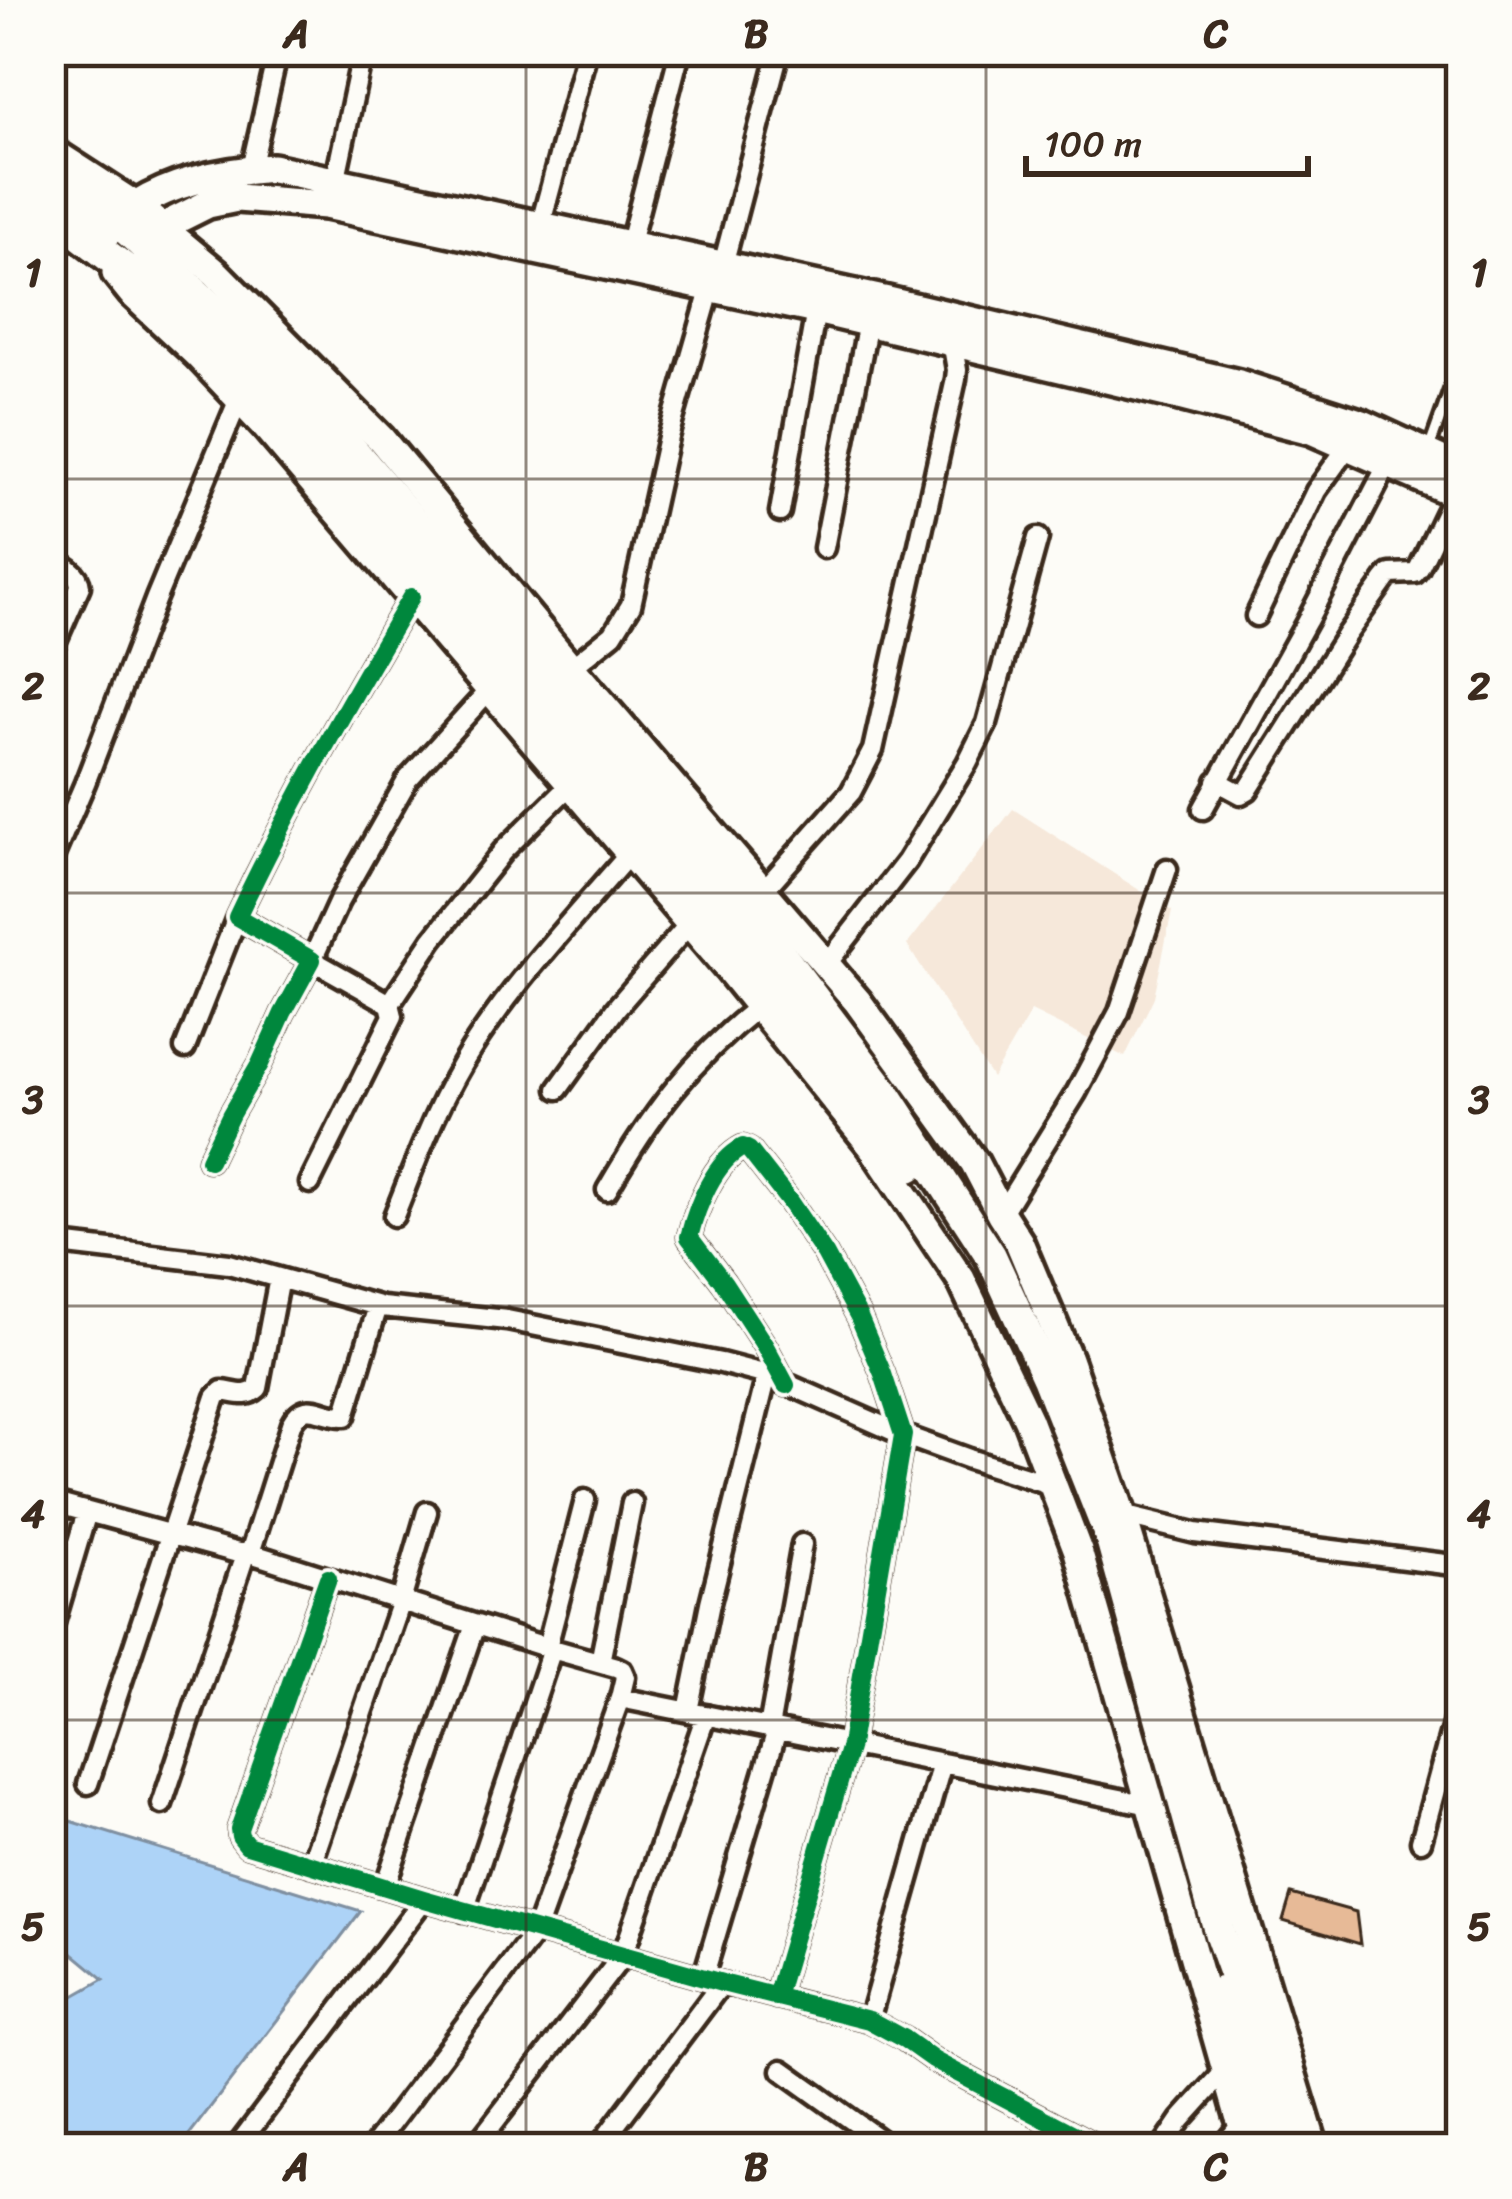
<svg xmlns="http://www.w3.org/2000/svg" width="1512" height="2199" font-family="Sriracha,sans-serif">
<rect width="100%" height="100%" fill="#fdfcf7"/>
<filter id="ink" filterUnits="userSpaceOnUse"><feTurbulence type="fractalNoise" baseFrequency=".00833" numOctaves="2"/><feDisplacementMap in="SourceGraphic" scale="24" xChannelSelector="R" yChannelSelector="G"/><feConvolveMatrix kernelMatrix="1 2 1 2 8 2 1 2 1" color-interpolation-filters="sRGB"/></filter>
<g filter="url(#ink)">
<path fill="#f6e8da" d="M1013,809l159,102 -18,86 -29,60 -94,-46 -39,67 -85,-133z"/>
<path fill="#add3f7" stroke="#7f8fa0" stroke-width="3" d="M51,1815l310,96 -182,237h-128v-139l53,-30 -53,-44z"/>
<path fill="#e7ba97" stroke="#3b2a1e" stroke-width="3" d="M1291,1894l65,18 4,32 -77,-23z"/>
<g fill="none" stroke-linecap="round" stroke-linejoin="round">
<defs>
<path id="service" d="M1429,449l32,-90"/>
<path id="minor" d="M251,169l27,-118
M335,182l28,-131
M51,190l57,43
M540,227l47,-176
M629,247l51,-196
M780,512l36,-202
M824,548l44,-226
M51,559c12,5 28,13 29,27l-29,66
M1256,616l60,-125 38,-53
M571,668l42,-34 18,-29 37,-168 43,-150 12,-22 56,-214
M1217,781l24,13 7,-4 98,-155 39,-55 5,-6 25,-1 4,-5 36,-75
M1203,809l104,-188 81,-157
M51,862l34,-79 71,-185 83,-199
M763,891l88,-99 22,-42 83,-371 1,-9 -5,-29
M826,965l81,-104 60,-98 20,-40 51,-185
M390,1004l-78,-44 27,-59 69,-122 82,-90
M185,1048l52,-131
M558,1089l59,-82 73,-84
M209,1160l22,-46 29,-50 23,-51 29,-53 -75,-43c52,-110 112,-216 174,-320
M310,1183l83,-167 -3,-12 43,-65 70,-88 68,-67
M607,1190c44,-76 83,-129 152,-184
M1001,1214l75,-121 43,-81 48,-143
M394,1216c23,-57 44,-116 78,-168 45,-70 104,-132 158,-195
M51,1243l178,21 153,43 125,13 214,43 46,12 136,60 66,24 83,26
M51,1502l187,51h12l41,-129c15,-28 30,-7 54,-8l33,-110
M1122,1515l73,18 266,33
M250,1553l302,96 64,18 6,3 3,7 -5,21 -84,233 -164,217
M328,1578l-89,251 1,7 7,9 177,54 298,84 147,37 35,19 31,22 165,87
M51,1633l36,-121
M547,1647l38,-147
M600,1662l32,-159
M620,1698l530,107
M688,1711l22,-108 57,-228
M769,1728l33,-184
M88,1784l128,-387 6,-6c13,1 24,8 36,-3l21,-110
M162,1804l83,-249
M1421,1841l40,-146
M311,1865l90,-264 26,-89
M385,1886l90,-261
M464,1911l88,-262
M703,1978l74,-248
M776,1997l74,-252 53,-310 -20,-61 -24,-57 -34,-63 -36,-53 -40,-51 -6,-3c-29,15 -46,59 -54,90l35,46 41,63 21,39
M869,2020l73,-257
M782,2070l109,78
M236,2148l188,-249
M474,2148l149,-193 83,-240
M598,2148l124,-165
M1162,2148l19,-28 45,-50
M1222,2148l20,-25"/>
<path id="secondary" d="M51,151l85,55 80,67 165,166 190,229 287,334 116,160 27,52 18,28 49,117 54,156 192,633
M152,236l10,-9 46,-23 29,-6 88,7 491,105 363,86 132,34 150,66
M103,238c10,-11 21,-25 34,-33 40,-25 90,-34 136,-37l615,133 351,83 124,40 98,45
M116,273l16,20 66,62 68,72 462,541 144,178 89,133 67,141 50,131 161,564 13,33"/>
<path id="primary" d="M51,171l39,25 212,195 461,540 122,162 106,163 56,122 65,164 108,393 77,213
M51,212l125,96 106,102 203,232 262,306 162,219
M1221,1992l44,156"/>
</defs>
<use href="#service" stroke="#3b2a1e" stroke-width="18"/>
<use href="#minor" stroke="#3b2a1e" stroke-width="27"/>
<use href="#secondary" stroke="#3b2a1e" stroke-width="36"/>
<use href="#primary" stroke="#3b2a1e" stroke-width="39"/>
<use href="#service" stroke="#fdfcf7" stroke-width="9"/>
<use href="#minor" stroke="#fdfcf7" stroke-width="18"/>
<use href="#secondary" stroke="#fdfcf7" stroke-width="27"/>
<use href="#primary" stroke="#fdfcf7" stroke-width="30"/>
<defs>
<path id="cycleway" d="M209,1160l22,-46 29,-50 23,-51 29,-53 -75,-43c52,-110 112,-216 174,-320
M328,1578l-89,251 1,7 7,9 177,54 298,84 147,37 35,19 31,22 165,87
M776,1997l74,-252 53,-310 -20,-61 -24,-57 -34,-63 -36,-53 -40,-51 -6,-3c-29,15 -46,59 -54,90l35,46 41,63 21,39"/>
</defs>
<use href="#cycleway" stroke="#fdfcf7" stroke-width="26"/>
<use href="#cycleway" stroke="#00873e" stroke-width="18"/>
</g>
</g>
<path fill="none" stroke="#3b2a1e" stroke-width="3" stroke-opacity="0.55" d="M526,51v2097M986,51v2097M51,479h1410M51,893h1410M51,1306h1410M51,1720h1410"/>
<rect width="1512" height="2199" fill="none" stroke="#fdfcf7" stroke-width="132"/>
<path d="M1026 156v18h282v-18" fill="none" stroke="#3b2a1e" stroke-width="6"/>
<text x="1044" y="156" font-size="36" fill="#3b2a1e" stroke="#fdfcf7" stroke-width="9" paint-order="stroke">100 m</text>
<rect x="66" y="66" width="1380" height="2067" fill="none" stroke="#3b2a1e" stroke-width="4.5"/>
<g font-size="39" text-anchor="middle" font-weight="bold" fill="#3b2a1e">
<text x="296" y="47">A</text>
<text x="756" y="47">B</text>
<text x="1216" y="47">C</text>
<text x="33" y="286">1</text>
<text x="1479" y="286">1</text>
<text x="33" y="700">2</text>
<text x="1479" y="700">2</text>
<text x="33" y="1113">3</text>
<text x="1479" y="1113">3</text>
<text x="33" y="1527">4</text>
<text x="1479" y="1527">4</text>
<text x="33" y="1940">5</text>
<text x="1479" y="1940">5</text>
<text x="296" y="2180">A</text>
<text x="756" y="2180">B</text>
<text x="1216" y="2180">C</text>
</g>
</svg>
